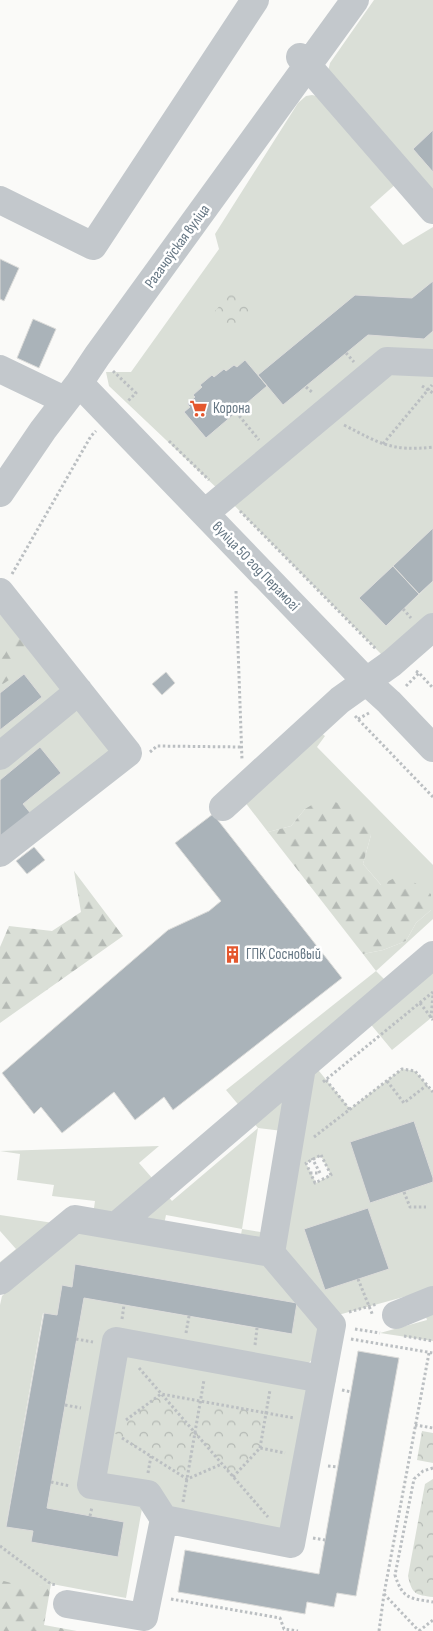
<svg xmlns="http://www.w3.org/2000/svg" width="433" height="1631" font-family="'Sofia Sans Condensed',sans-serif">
<defs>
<pattern id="forest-firs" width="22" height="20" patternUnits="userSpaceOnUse" patternTransform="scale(1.25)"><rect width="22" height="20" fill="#dadfd7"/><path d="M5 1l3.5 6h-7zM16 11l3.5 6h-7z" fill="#b4b9b4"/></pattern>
<pattern id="park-crowns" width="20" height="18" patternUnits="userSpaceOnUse" patternTransform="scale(1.25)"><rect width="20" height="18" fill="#dadfd7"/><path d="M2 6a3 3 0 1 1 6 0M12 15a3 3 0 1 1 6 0" fill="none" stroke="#b4b9b4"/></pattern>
</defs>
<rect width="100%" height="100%" fill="#fafaf8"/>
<path fill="#dadfd7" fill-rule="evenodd" d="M374,0h59v130l-20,19 20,23v21l-105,-122 2,-8z
M312,95l5,1 80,87 -27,24 33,38 30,-18v54l-21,17 -57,-3 -97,80 25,29 85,-69 56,4 9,-8v197l-74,70 27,28 47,-45v32l-50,43 -162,-164 -112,-106 -3,-14h25l88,-123 -4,-15 83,-131 8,-7zM234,365l32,21 -60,52 -22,-26 6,-5 -3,-3 8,-7 7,-10 -1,-1 11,-11 2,2 10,-8 2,2z
M0,607l131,150 -131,108z
M317,730l8,6 -8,11 116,118v54l-57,52 18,18 39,-32v63l-2,-2 -39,32 -29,-35 -53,45 40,49 52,-40 13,2 18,21v249l-53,-8 47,-13 -9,-27 -80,22 -56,-70 9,-113 -33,-4 -16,101 32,5 -35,13 3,-18 -76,-14 -4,19 -70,-12 3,-21 -43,-5 2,-11 -37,-5 3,-26 -20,-3 159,-5 -20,17 33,38 86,-73 -32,-38 150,-119 -13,-17 20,-4 23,-9 10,-18 15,-13 -49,-24 -19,-22 8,-29 -66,-26 -14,17 -23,6 -30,-39zM321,1156l10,19 -15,8 -10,-20z
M0,1215l67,10 -67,56v-19l16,-13 -16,-18z
M78,1228l190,33 51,64 -6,34 -8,7 -195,-34 -28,161 61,10 -17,95 -74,-14 -26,4 -26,-7v-276l2,-9zM75,1264l222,39 -6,31 -207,-36 -37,210 77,14 -7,35 -86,-15 2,-11 -27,-5 37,-213 14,2 5,-30 10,2z
M116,1341l206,38 -31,165 -127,-25 -16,-25 -57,-9z"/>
<path fill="url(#forest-firs)" d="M21,615l15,19 -16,18 -8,26 -12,8v-27l5,-5z
M325,797l25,12 21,26 -8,29 18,21 21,-11 29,20v16l-15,13 -10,18 -23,9 -20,4 -95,-122 23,-6 14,-17z
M74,871l49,65 -123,87v-76l9,-21 43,5 29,-19z
M0,1580l26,7 25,-3 -7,41 33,6h-77z"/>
<path fill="url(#park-crowns)" d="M234,290l21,21 -26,25 -14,-25z
M161,1394l33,39 6,-32 66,12 -6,35 -27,29 -38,-43 -8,45 -76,-48z
M422,1431l11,2v30l-16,-3z
M433,1479v118c-18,-2 -21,-3 -25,-21l17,-92z"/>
<path fill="#aab3b9" stroke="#dcdcda" d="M433,130v42l-20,-23z
M0,259l19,9 -15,33 -4,-2z
M433,281v50l-9,8 -56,-4 -85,70 -25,-30 97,-80 57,3z
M33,319l23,10 -17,39 -22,-10z
M245,360l22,26 -61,52 -22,-26 6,-5 -3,-3 8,-7 -2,-2 9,-8 -2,-2 12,-10 2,2 10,-8 2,2 8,-6 3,2z
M433,528v53l-14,13 -26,-28z
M393,566l26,28 -33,32 -27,-28z
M166,672l9,11 -13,12 -10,-11z
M24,674l18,23 -42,33v-37z
M40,747l21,26 -38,31 9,11 -32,26v-61z
M213,814l129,164 -169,132 -9,-13 -29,23 -21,-28 -52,41 -21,-26 -7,7 -32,-41 166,-143 41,-19 12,-10 -46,-58z
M34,847l11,13 -18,14 -11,-13z
M414,1121l19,57v4l-63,21 -20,-61z
M368,1208l21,61 -64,21 -21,-61z
M75,1264l222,39 -5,31 -208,-36 -37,210 77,14 -6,35 -87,-15 2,-11 -27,-4 38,-214 13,2 5,-30 10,2z
M358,1351l41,7 -43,238 -19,-3 -3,14 -27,-5 -2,12 -127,-22 7,-42 134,24z"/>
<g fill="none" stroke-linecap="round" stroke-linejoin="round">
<path stroke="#bbbfc2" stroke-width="3" stroke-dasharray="2.5 2.5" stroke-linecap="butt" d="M346,353l8,9
M113,371l23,22 -8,8
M422,386l11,7
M306,387l7,6
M236,412l23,28
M344,425c35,18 48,27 89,22
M169,441l40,39
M383,444l49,-59
M240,511l136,138
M12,574l79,-138 5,-5
M236,591l6,169
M403,609l8,9
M416,671l3,2 14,15
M406,686l13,-13
M355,716l78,81
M358,719l11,-6
M150,752l7,-6 85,1
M420,1003l13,17
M431,1018l2,-24
M326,1080l24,30
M387,1081l17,22 23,-18
M323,1082l110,-90
M314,1137l88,-68 13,2 18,21
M321,1155l10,20 -16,8 -9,-20z
M310,1173h10l-8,-15
M404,1192l6,15h16
M358,1279l15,37
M349,1312l28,-8
M122,1319l2,-14
M355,1329l25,4
M186,1333l3,-17
M404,1336l29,5
M76,1339l17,3
M351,1339l82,14
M255,1345l2,-17
M139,1368l129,149
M342,1390l9,2
M65,1405l16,3
M126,1420l35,-26 133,24
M415,1425l18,3
M122,1438l65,41 35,-15
M260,1448l10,-58
M328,1466l10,1
M433,1468l-10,3 -9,8 -19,96c8,25 15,23 38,27
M148,1473l3,-17
M233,1477l27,-29 25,5
M51,1482l19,4
M183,1502l21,-122
M90,1516l2,-9
M313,1538l12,2
M0,1546l51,38 6,1
M384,1594l35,37
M171,1599l109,19 4,11 14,2
M379,1631l5,-37 45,-241
M419,1631l14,-11"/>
<path stroke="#c3c8cc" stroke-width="28" d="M300,57l133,153
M0,200l93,46 162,-246
M0,369l54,26 10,6
M79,383l288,299 22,20 44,46
M0,493l43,-63 36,-47 18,-27 258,-356
M205,513l182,-152 46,2
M0,592l128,161 -128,100
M0,756l79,-65
M223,807l117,-107 52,-37 41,-36
M116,1226l317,-271
M271,1253l31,-186
M0,1281l75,-62 196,34 61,72 -41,219 -127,-25 -20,98 -77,-13
M396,1315l37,-15
M164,1519l-16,-25 -57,-9 25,-144 206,38"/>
</g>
<defs>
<symbol id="supermarket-bare" viewBox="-9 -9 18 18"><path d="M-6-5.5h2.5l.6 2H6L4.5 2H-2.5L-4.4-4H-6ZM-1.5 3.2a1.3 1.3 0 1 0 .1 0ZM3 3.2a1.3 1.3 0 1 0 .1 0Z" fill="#e4572e" stroke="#fff" stroke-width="2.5" paint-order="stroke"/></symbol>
<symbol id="building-bare" viewBox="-9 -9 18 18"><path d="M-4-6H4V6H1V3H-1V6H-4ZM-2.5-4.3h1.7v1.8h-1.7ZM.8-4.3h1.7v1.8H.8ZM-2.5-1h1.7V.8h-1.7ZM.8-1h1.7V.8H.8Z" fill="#e4572e" stroke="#fff" stroke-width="2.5" paint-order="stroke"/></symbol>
</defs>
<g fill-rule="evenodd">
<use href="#supermarket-bare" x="186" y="396" width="25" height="25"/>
<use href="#building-bare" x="220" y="942" width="25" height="25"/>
</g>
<g text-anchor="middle" stroke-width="5" stroke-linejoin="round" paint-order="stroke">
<g font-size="15" fill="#657683" stroke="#fff">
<text transform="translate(177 246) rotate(-54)" y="5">Рагачоўская вуліца</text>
<text transform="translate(256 566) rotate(46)" y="5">вуліца 50 год Перамогі</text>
</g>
<g font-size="15" fill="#657683" stroke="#fff" text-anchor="start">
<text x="213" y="413">Корона</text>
<text x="246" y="959">ГПК Сосновый</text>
</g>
</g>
</svg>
